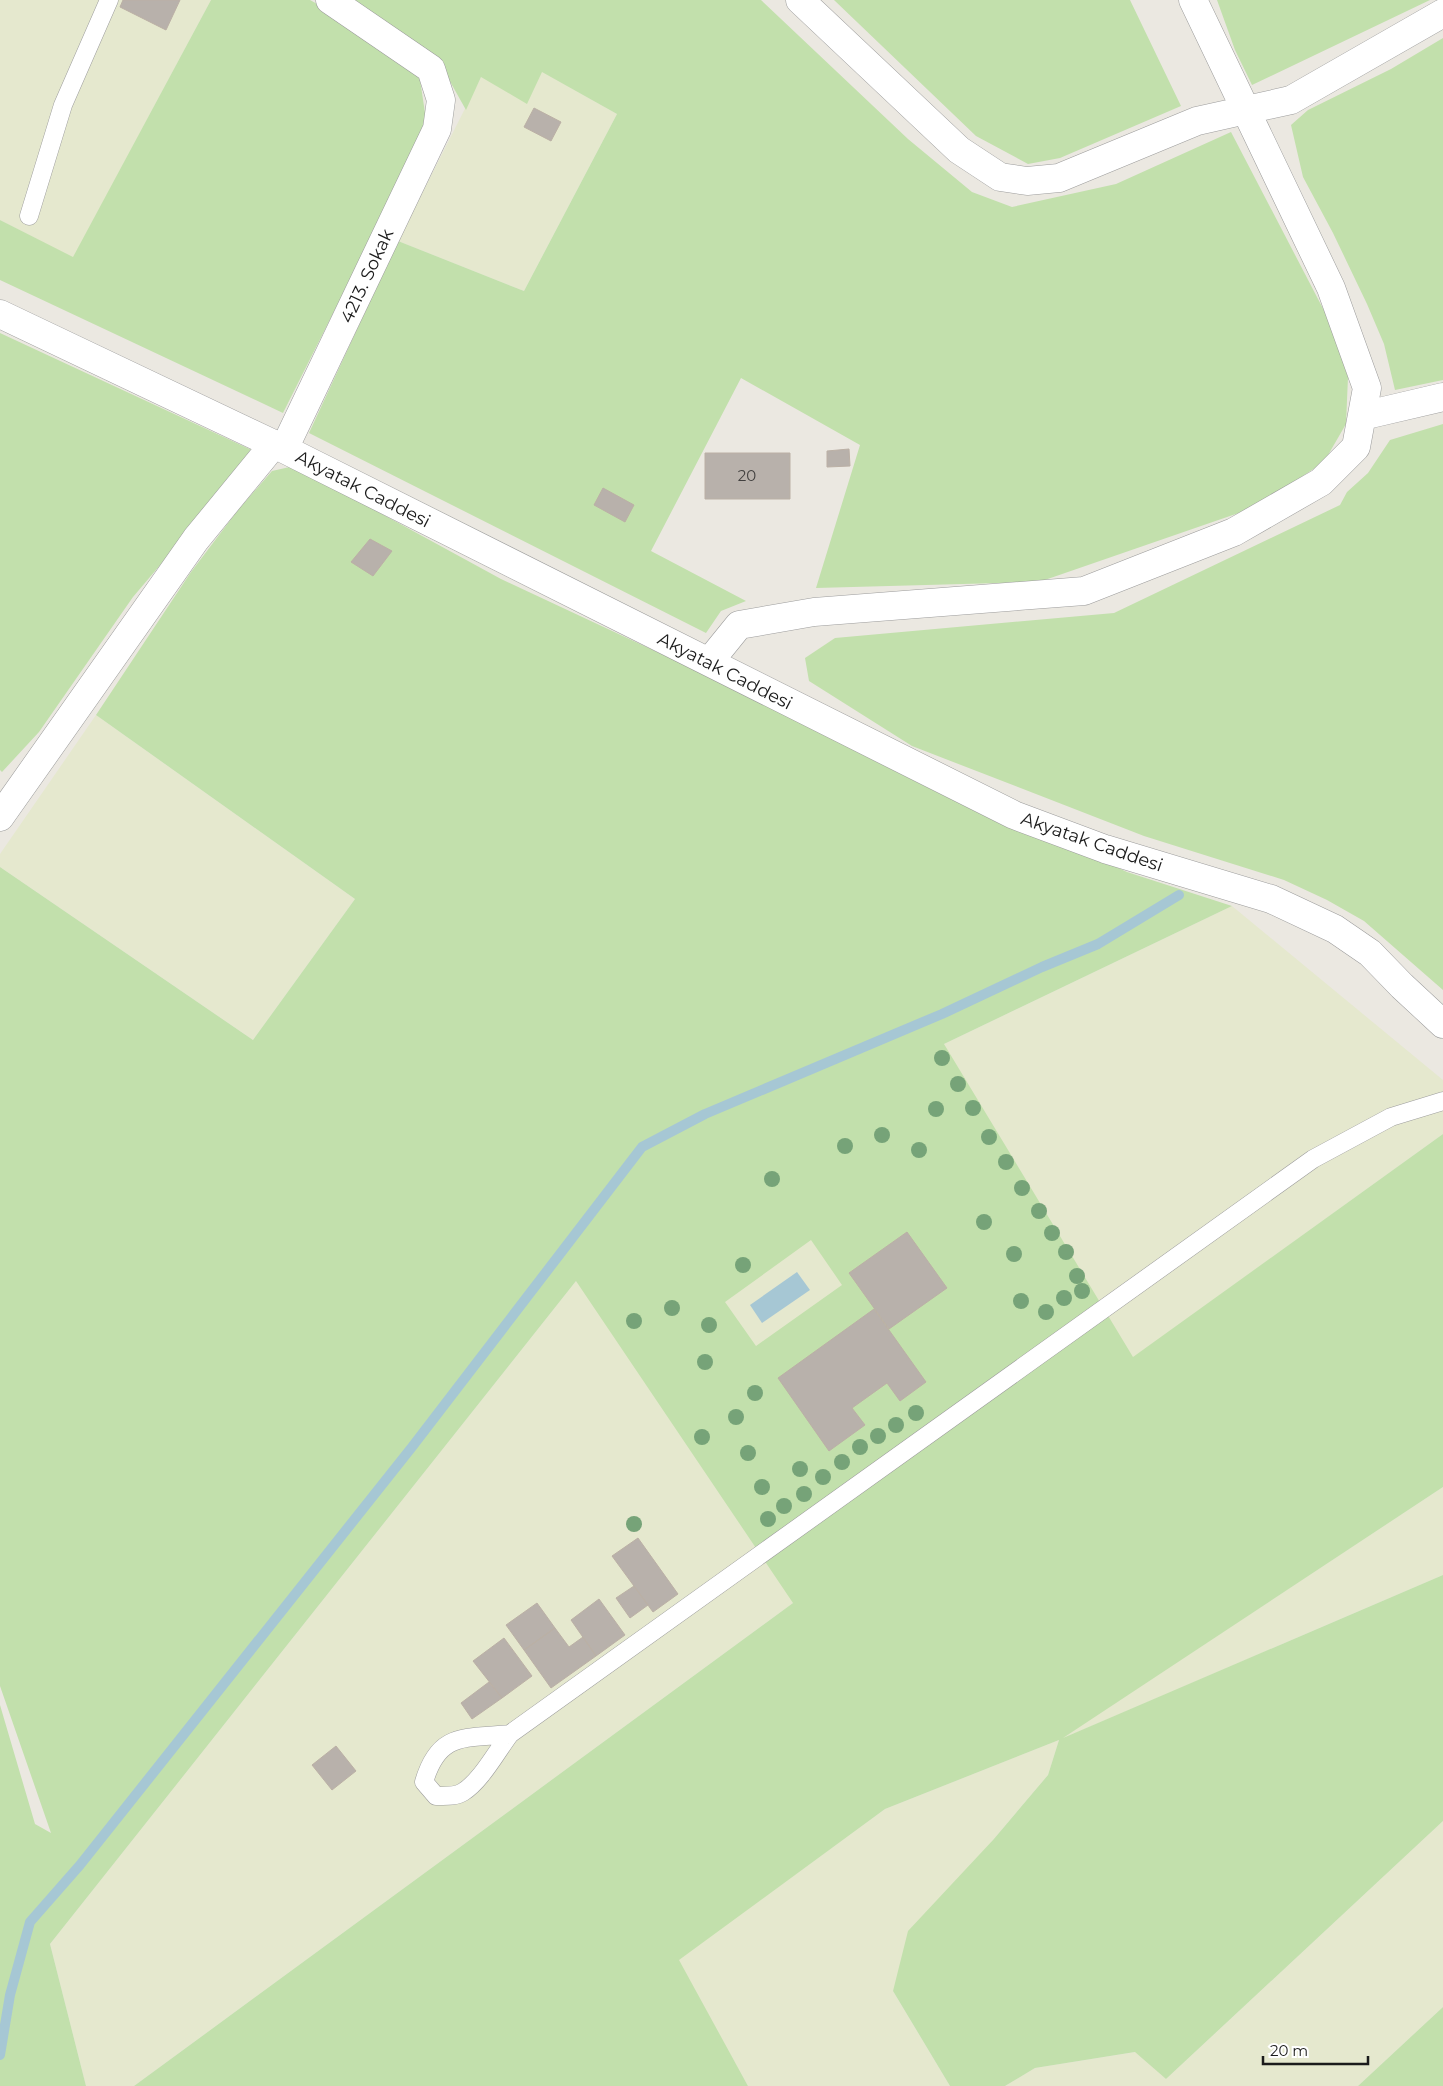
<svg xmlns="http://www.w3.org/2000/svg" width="1443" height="2086" font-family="Montserrat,sans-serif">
<rect width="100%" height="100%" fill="#ebe8e1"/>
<path fill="#e5e8ce" d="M0,0h211l-138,258 -73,-38z
M541,71l76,43 -93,177 -126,-50 83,-164z
M96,715l259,184 -102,141 -253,-173v-13z
M1232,906l211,174v54l-650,469 -659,483h-48l-36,-142 526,-663 368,-237z
M1443,1487v88l-384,165 -11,35 -55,65 -100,151 57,95h-202l-70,-126 207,-151 174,-69z
M1443,1821v186l-85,79h-353l30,-18 101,-16 30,27z"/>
<path fill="#c2e0ac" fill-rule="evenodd" d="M211,0h99l56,31 53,42 8,53 -144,287 -283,-133v-60l73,37z
M352,0h409l147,139 64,53 40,15 104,-23 115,-52 99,190 18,55 -2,47 -22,38 -68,45 -217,75 -223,6 44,-143 -119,-67 -90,173 95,50 -25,10 -15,22 -397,-200 89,-192 126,50 93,-177 -75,-42 -15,32 -46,-27 -15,33 -28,-50z
M834,0h296l51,106 -121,52 -32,6 -52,-28z
M1217,0h213l-178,85 -17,-35z
M1443,38v342l-48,10 -11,-46 -17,-40 -34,-71 -30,-56 -12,-52 17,-15 83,-41z
M0,333l256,119 -123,145 -94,135 -37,40 -2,-2z
M1443,424v566l-79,-69 -37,-21 -43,-20 -140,-44 -232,-90 -103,-65 -4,-23 30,-20 279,-25 226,-108 7,-13 21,-19 22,-33z
M294,466l207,113 626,293 105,34 -288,138 189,313 310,-223v353l-380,251 380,-163v246l-277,258 -31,-27 -100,16 -30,18h-55l-57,-95 15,-60 85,-91 55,-65 11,-35 -174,69 -206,151 69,126h-614l659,-483 -217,-322 -526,663 36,142h-86v-381l35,119 16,9 -51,-147v-819l253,173 102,-141 -259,-184 95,-143 47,-62 34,-39zM811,1240l31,45 -86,61 -31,-44z
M1443,2007v79h-85z"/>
<path fill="#a6c7d4" d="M797,1272l13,18 -48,33 -12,-18z"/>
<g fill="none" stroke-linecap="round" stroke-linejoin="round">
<path stroke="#a6c7d4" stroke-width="10" d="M0,2055l10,-60 20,-73 50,-57 332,-418 230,-300 63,-33 237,-100 100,-47 56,-23 81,-49"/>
</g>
<path fill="#b8b1ab" stroke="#bbb0a5" d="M123,0h57l-14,30 -46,-23z
M534,108l27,14 -10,19 -27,-14z
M849,449l1,17 -23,1v-16z
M705,453h85v46h-85z
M603,488l31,17 -9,17 -31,-17z
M370,539l22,12 -19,25 -22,-14z
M907,1232l40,56 -58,41 -40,-56z
M874,1309l52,73 -26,19 -13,-18 -35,25 13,17 -36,26 -51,-73z
M638,1538l40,56 -25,18 -41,-56z
M634,1586l14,19 -18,13 -14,-20z
M599,1599l26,36 -29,21 -25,-36z
M537,1603l18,25 -31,22 -18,-25z
M555,1628l14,19 14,-10 13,19 -45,32 -27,-38z
M504,1638l28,38 -30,22 -29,-37z
M489,1682l13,16 -30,21 -11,-16z
M336,1746l20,25 -24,19 -20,-25z"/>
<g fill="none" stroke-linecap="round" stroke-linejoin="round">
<defs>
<path id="lane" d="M29,216l34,-111 46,-105
M510,1734c-45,5 -71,-3 -86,48l12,14c9,0 19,1 27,-4 18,-11 34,-41 47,-58l803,-575 78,-42 52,-16"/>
<path id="street" d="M800,0l159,150 41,27 27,4 32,-3 138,-57 94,-21 152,-87
M0,314l284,135 730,366 91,34 166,50 64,30 35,24 32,33 41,38
M1362,416l81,-19
M284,449l153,-320 4,-29 -10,-31 -101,-69
M709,662l30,-37 75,-13 270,-21 150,-59 87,-50 35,-35 11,-59 -36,-100 -138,-288
M0,817l196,-278 78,-95"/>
</defs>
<use href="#lane" stroke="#9c9c9c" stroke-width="19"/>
<use href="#street" stroke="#9c9c9c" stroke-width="29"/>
<use href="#lane" stroke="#fff" stroke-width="18"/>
<use href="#street" stroke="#fff" stroke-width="28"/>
</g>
<g fill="#76a378">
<circle cx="942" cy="1058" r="8"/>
<circle cx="958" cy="1084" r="8"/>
<circle cx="973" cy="1108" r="8"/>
<circle cx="936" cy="1109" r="8"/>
<circle cx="882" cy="1135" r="8"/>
<circle cx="989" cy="1137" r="8"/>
<circle cx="845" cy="1146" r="8"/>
<circle cx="919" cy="1150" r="8"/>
<circle cx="1006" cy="1162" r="8"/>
<circle cx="772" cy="1179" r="8"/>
<circle cx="1022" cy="1188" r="8"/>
<circle cx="1039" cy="1211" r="8"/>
<circle cx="984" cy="1222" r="8"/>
<circle cx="1052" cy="1233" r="8"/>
<circle cx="1066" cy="1252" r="8"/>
<circle cx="1014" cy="1254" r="8"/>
<circle cx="743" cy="1265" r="8"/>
<circle cx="1077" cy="1276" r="8"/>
<circle cx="1082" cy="1291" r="8"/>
<circle cx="1064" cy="1298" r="8"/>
<circle cx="1021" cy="1301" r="8"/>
<circle cx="672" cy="1308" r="8"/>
<circle cx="1046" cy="1312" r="8"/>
<circle cx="634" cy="1321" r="8"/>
<circle cx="709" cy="1325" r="8"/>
<circle cx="705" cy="1362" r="8"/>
<circle cx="755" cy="1393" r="8"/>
<circle cx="916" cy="1413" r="8"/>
<circle cx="736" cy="1417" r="8"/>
<circle cx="896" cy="1425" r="8"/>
<circle cx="878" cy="1436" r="8"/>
<circle cx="702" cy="1437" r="8"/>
<circle cx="860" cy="1447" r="8"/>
<circle cx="748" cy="1453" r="8"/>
<circle cx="842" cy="1462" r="8"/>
<circle cx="800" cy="1469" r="8"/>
<circle cx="823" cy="1477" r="8"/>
<circle cx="762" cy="1487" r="8"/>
<circle cx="804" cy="1494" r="8"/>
<circle cx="784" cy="1506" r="8"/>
<circle cx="768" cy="1519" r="8"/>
<circle cx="634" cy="1524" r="8"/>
</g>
<g text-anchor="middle" stroke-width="5" stroke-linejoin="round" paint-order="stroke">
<g font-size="15" fill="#42403f">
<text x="747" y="481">20</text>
</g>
<g font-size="18" fill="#1b1b1b" stroke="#fff">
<text transform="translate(367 276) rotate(-65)" y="6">4213. Sokak</text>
<text transform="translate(363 489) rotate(27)" y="6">Akyatak Caddesi</text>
<text transform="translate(725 671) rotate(27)" y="6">Akyatak Caddesi</text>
<text transform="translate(1092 842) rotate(19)" y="6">Akyatak Caddesi</text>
</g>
</g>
<path d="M1263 2056v8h105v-8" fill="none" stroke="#1b1b1b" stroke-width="2.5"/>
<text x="1270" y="2056" font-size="15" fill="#1b1b1b" stroke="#ffffff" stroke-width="4" paint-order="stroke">20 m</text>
</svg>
